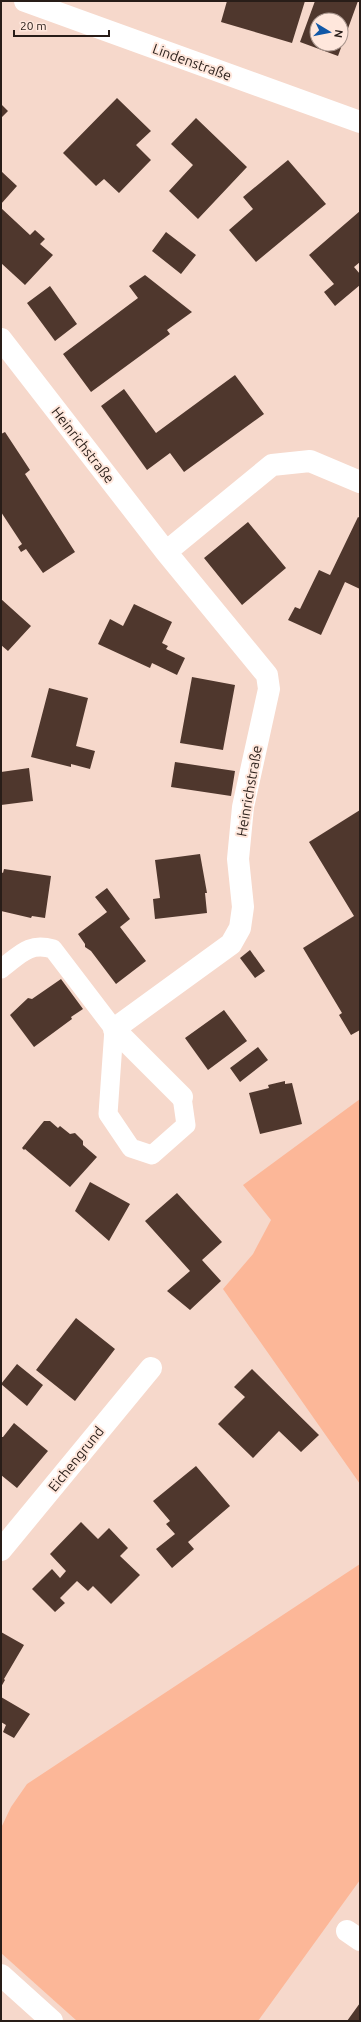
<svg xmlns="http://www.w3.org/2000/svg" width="361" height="2022" font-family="Ubuntu,sans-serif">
<rect width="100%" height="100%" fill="#f6d8cb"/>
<path fill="#fcb798" d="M360,1099v385l-137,-195 30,-35 18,-34 -28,-35z
M360,1564v316l-102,141h-181l-76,-68v-125l10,-21 16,-23z"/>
<path fill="#4f372d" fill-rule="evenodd" d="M227,1h78l-13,42 -71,-21z
M315,1h43l-20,55 -38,-14zM317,20h24v24h-24z
M117,98l34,33 -15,14 15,15 -32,33 -15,-14 -8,7 -33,-33z
M1,104l7,7 -7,7z
M196,118l51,49 -49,52 -29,-28 24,-26 -22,-21z
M288,160l38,44 -70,58 -27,-32 24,-21 -10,-12z
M1,171l16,15 -16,18z
M1,208l29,27 5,-5 10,9 -5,5 13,11 -28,30 -24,-22z
M360,211v51l-6,5 6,7v11l-25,21 -11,-14 10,-8 -25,-29z
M166,232l30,23 -15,19 -29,-23z
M145,275l47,37 -25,18 3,4 -79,58 -28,-38 75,-56 -9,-12z
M50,286l27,38 -22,17 -28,-38z
M235,375l29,39 -80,58 -14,-19 -23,17 -46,-64 23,-17 32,44z
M5,432l25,38 -5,4 50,78 -32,21 -17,-24 -5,3 -3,-5 4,-3 -21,-32v-78z
M358,517l2,1v71l-15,-7 -24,53 -33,-15 7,-13 5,2 19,-39 11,5z
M248,522l38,46 -44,37 -38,-47z
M1,599l30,27 -23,25 -7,-6z
M134,604l38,18 -10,21 6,3 -2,3 19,9 -8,17 -25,-12 -2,5 -52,-24 12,-25 13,7z
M192,677l43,8 -12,65 -43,-7z
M49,688l39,10 -12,48 19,5 -5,18 -19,-5v3l-40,-10z
M175,762l60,9 -4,25 -60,-9z
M29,768l4,33 -32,4v-33z
M360,810v220l-9,5 -12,-20 3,-2 -39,-65 51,-32 -45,-74z
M200,854l7,39h-2l2,20 -52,6 -2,-20 7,-1 -5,-38z
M4,869l47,7 -6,42 -13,-2 -1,2 -30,-7v-39l2,1z
M107,888l23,31 -10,8 26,34 -30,23 -25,-33 -6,-4v-3l-7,-10 29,-22 -12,-15z
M250,950l15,21 -10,7 -15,-20z
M61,979l22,30 -12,8 1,2 -38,28 -24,-32 18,-17 4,1z
M224,1010l23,31 -39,29 -23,-32z
M258,1047l10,13 -28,22 -10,-14z
M285,1081v3l7,-1 10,41 -42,10 -11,-41 20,-5 -1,-3z
M44,1121h6l8,7 2,-2 10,8 5,-1 8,8v4l14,12 -27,30 -45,-38 -1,1 -2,-2z
M90,1182l40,22 -21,37 -34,-30z
M177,1193l45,49 -20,18 19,21 -31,29 -23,-19 23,-20 -45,-50z
M76,1318l39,31 -40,52 -39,-31z
M17,1364l26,21 -16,21 -26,-22z
M252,1369l67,66 -18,17 -22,-21 -26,27 -35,-34 27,-27 -11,-10z
M14,1423l34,28 -31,37 -16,-13v-38h2z
M196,1466l34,40 -42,36 6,7 -22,19 -16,-19 19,-15 -9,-10 4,-3 -17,-20z
M81,1522l17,17 11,-11 19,20 -8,8 20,19 -29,29 -18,-18 -5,5 -11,-10 -17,17 5,5 -10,9 -23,-23 20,-20 8,9 6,-7 -16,-17z
M1,1632l23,13 -20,34 1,1 -4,7z
M1,1697l29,17 -16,24 -11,-6 3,-7 -5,-3z
M360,2003v18h-13z"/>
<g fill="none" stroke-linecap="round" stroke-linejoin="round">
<path stroke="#fff" stroke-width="19" d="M1,969c19,-14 27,-27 52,-20l61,80 -6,85 23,34 21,7 34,-30 -4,-28"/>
<path stroke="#fff" stroke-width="22" d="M25,1l335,121
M1,339l165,213 101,123 2,14 -26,118 -5,52 5,48 -3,21 -9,16 -117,85 68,68
M166,552l106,-87 38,-4 50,21
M1,1550l150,-182
M347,1931l13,9
M1,1975l51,46"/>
</g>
<g text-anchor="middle" stroke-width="4" stroke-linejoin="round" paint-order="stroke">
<g font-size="14" fill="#281d18" stroke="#ffe7dc">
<text transform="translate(192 62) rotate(20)" y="5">Lindenstraße</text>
<text transform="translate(83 445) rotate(52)" y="5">Heinrichstraße</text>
<text transform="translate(249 791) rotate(-80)" y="5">Heinrichstraße</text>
<text transform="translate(76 1459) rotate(-51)" y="5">Eichengrund</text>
</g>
</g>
<rect width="361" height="2022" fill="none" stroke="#281d18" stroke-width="4"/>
<g transform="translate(329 32) rotate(100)"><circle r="19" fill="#ffe7dc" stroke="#a9968e"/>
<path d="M0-3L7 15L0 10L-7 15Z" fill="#1158a7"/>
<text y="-6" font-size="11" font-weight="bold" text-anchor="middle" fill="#281d18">N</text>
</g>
<path d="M14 30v6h95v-6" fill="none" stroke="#281d18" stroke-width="2"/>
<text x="20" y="30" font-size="12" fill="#281d18" stroke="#ffe7dc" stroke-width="3" paint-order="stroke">20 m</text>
</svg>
